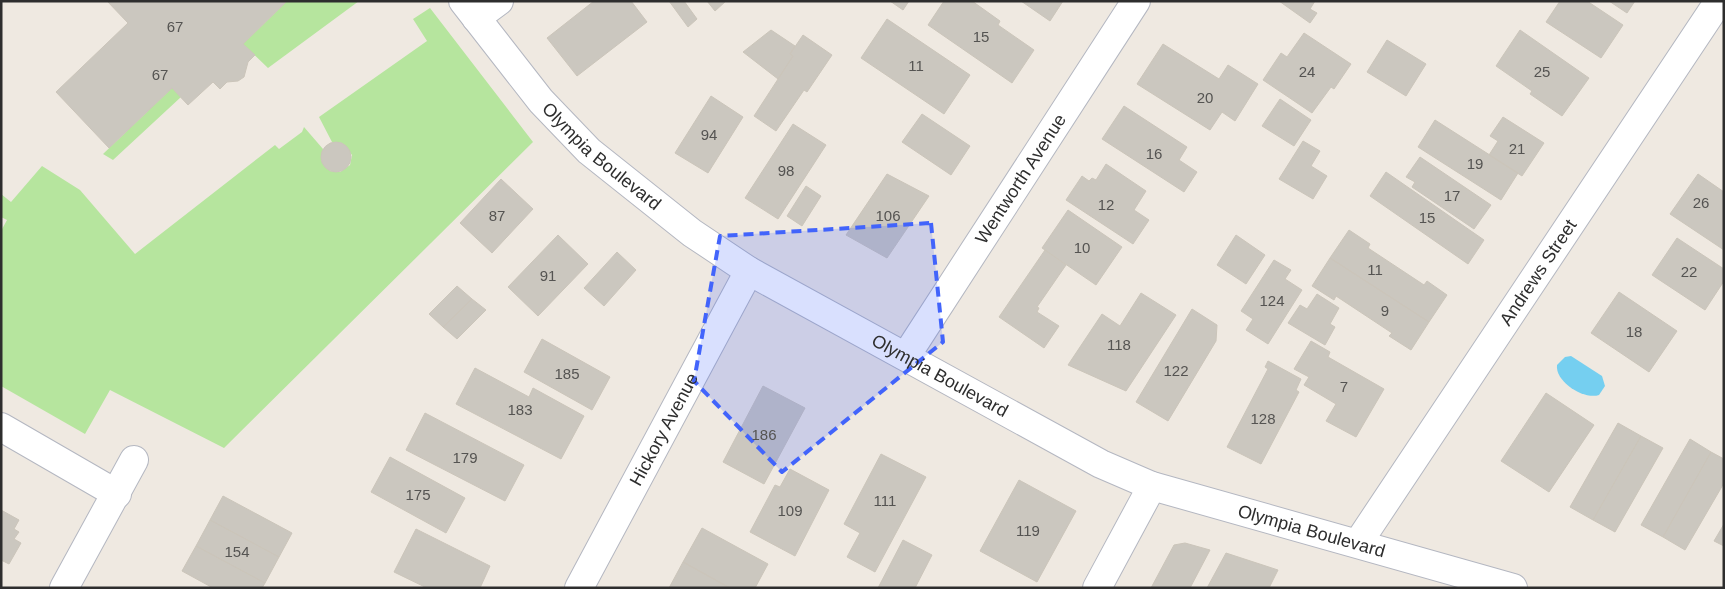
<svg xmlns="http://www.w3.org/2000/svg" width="1725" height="589" font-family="Helvetica,sans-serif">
<rect width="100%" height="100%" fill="#efe9e1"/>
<path fill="#b6e59e" d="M287,1h72l-91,67 -25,-24z
M430,8l103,134 -309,306 -114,-58 -25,44 -84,-48v-155l6,-11 -6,-3v-23l10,8 31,-36 38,24 55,64 140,-109 4,4 23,-17 2,-5 19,22 -2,11 9,11 10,1 10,-7 2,-10 -10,-12 -10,-1 -13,-25 108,-76 -14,-22z
M172,88l9,9 -68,63 -10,-6z"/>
<path fill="#75cff0" d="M1571,356l31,20 3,10 -6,9c-15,5 -44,-13 -42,-30l8,-8z"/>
<path fill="#cbc7bf" stroke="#cbc5ba" d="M107,1h180l-44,43 12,11 -7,7 -4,15 -6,4 -11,1 -7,7 -7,-7 -25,23 -16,-17 -63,60 -53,-56 72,-69z
M594,1h37l16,21 -70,54 -30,-38z
M669,1h15l13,18 -9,8z
M707,1h19l-11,10z
M890,1h19l-6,9z
M944,1h28l28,20 -2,4 36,25 -22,33 -84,-58z
M1021,1h42l-13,20z
M1279,1h36l-5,8 7,4 -7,10z
M1560,1h27l36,24 -22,33 -55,-36z
M1609,1h26l-8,12z
M887,19l83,56 -26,39 -83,-56z
M771,30l24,16 -5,8 3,2 -15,23 -35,-27z
M1520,30l69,48 -27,38 -32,-22 2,-3 -36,-25z
M1304,33l47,31 -17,25 -3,-2 -19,26 -49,-33 18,-27 6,4z
M803,35l29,20 -25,37 -3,-2 -28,41 -22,-15 39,-60 -3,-2z
M1387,40l39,24 -20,32 -39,-24z
M1163,44l56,35 9,-14 30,19 -23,37 -13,-9 -12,18 -73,-46z
M711,96l32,21 -35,56 -33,-20z
M1280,99l31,21 -17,26 -32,-20z
M1124,106l63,41 -8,13 18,12 -13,20 -82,-53z
M922,114l48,32 -19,29 -49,-33z
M1503,117l41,26 -22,33 -33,-21 9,-14 -8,-5z
M1435,120l83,53 -17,27 -83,-53z
M793,124l33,21 -48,74 -33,-21z
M1303,141l17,10 -9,15 16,10 -14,23 -34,-20z
M321 157a15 15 0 1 1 30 0a15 15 0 1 1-30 0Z
M1420,157l71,48 -17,24 -62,-42 3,-5 -9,-5z
M1106,164l40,27 -12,19 15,10 -16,24 -67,-44 16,-24 7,5 3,-3 4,2z
M1386,172l98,68 -16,24 -98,-68z
M887,174l42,22 -42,62 -41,-23z
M1698,174l26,18v58l-54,-36z
M501,179l32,30 -41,44 -32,-30z
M806,186l15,10 -19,30 -15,-10z
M1068,210l54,37 -26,38 -54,-37z
M1349,230l21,14 -2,4 56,37 3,-4 20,14 -18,27 -99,-64z
M558,235l30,29 -50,52 -30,-29z
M1236,235l29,20 -19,29 -29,-19z
M1677,238l47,31v12l-19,29 -53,-35z
M1045,250l21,15 -29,42 2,1 -2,4 22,14 -15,22 -45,-31z
M617,252l19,18 -32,36 -20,-18z
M1330,258l99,64 -18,28 -22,-14 3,-3 -56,-37 -2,4 -22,-14z
M1274,260l17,10 -6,9 17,11 -34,54 -22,-14 7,-11 -12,-8z
M457,286l15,13 -29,28 -14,-13z
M1619,292l58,39 -28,41 -58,-39z
M1141,293l35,22 -50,76 -58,-26 34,-51 18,12z
M1317,294l22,14 -9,16 5,3 -10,18 -37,-22 12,-18 7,4z
M472,299l14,11 -29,29 -14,-12z
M1192,309l25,16 -1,16 -48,80 -32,-19z
M542,339l68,38 -18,33 -68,-38z
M1311,341l19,11 -2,5 56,32 -28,48 -30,-16 10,-17 -32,-19 5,-8 -15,-8z
M1268,361l33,18 -5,11 3,2 -38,72 -34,-17 41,-78 -3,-2z
M475,368l54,29 4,-9 51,28 -23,43 -105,-55z
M763,386l42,22 -41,76 -41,-22z
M1546,393l48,32 -45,67 -48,-31z
M425,413l99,52 -19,36 -99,-51z
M1618,423l23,13 -48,84 -23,-13z
M1641,436l22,12 -48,84 -22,-12z
M1690,439l21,13 -48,85 -22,-12z
M1711,452l13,7v24l-39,67 -22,-13z
M881,454l45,23 -51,95 -28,-15 13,-24 -16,-9z
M390,457l75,41 -19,35 -75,-41z
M790,469l39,21 -34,66 -45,-24 25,-47 5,2z
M1019,480l57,31 -39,71 -57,-31z
M223,496l69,37 -13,24 -69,-37z
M1,510l18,10 -5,9 5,3 -5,7 7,4 -12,21 -8,-4z
M210,520l69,37 -14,26 -69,-37z
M1724,524v22l-10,-5z
M702,528l66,36 -13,24h-25l-47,-26z
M416,529l74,37 -10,22h-53l-33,-16z
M903,540l29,15 -17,33h-37z
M1185,543l25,7 -20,38h-39l23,-43z
M196,546l69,37 -3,5h-49l-31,-17z
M1226,553l52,17 -9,18h-62z
M683,562l47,26h-61z"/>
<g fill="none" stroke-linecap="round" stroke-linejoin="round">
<defs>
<g id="minor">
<path id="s1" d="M463,1l78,100 48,50 103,82 57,38 352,193 51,22 361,102"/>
<path d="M476,18l23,-17"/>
<path id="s2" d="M906,356l230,-355"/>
<path d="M1,427l116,67"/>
<path id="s3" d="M1358,543l361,-542"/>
<path d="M64,588l70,-128"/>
<path id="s4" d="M579,588l170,-317"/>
<path d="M1097,588l55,-102"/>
</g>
</defs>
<use href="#minor" stroke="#b4b7c1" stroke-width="30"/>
<use href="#minor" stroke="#fff" stroke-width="28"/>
</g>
<path fill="#4264fb" fill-opacity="0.2" stroke="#4264fb" stroke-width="4" stroke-dasharray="10 6" stroke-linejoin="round" d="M931,223l12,119 -161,130 -88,-91 26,-145z"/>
<g text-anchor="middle" stroke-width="4.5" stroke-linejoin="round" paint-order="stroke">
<g font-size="15" fill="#555452">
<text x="175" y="32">67</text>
<text x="981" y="42">15</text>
<text x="916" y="71">11</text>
<text x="1307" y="77">24</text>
<text x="1542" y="77">25</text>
<text x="160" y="80">67</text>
<text x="1205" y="103">20</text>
<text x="709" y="140">94</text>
<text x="1517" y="154">21</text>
<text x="1154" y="159">16</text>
<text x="1475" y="169">19</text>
<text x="786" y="176">98</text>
<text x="1452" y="201">17</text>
<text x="1701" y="208">26</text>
<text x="1106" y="210">12</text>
<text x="497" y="221">87</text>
<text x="888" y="221">106</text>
<text x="1427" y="223">15</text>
<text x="1082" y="253">10</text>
<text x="1375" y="275">11</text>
<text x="1689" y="277">22</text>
<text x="548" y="281">91</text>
<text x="1272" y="306">124</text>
<text x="1385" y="316">9</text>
<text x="1634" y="337">18</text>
<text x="1119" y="350">118</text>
<text x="1176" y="376">122</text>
<text x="567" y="379">185</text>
<text x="1344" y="392">7</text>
<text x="520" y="415">183</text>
<text x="1263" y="424">128</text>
<text x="764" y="440">186</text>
<text x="465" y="463">179</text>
<text x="418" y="500">175</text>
<text x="885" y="506">111</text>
<text x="790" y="516">109</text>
<text x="1028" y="536">119</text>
<text x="237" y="557">154</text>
</g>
<g font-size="18" fill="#2e2e2e" stroke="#fff">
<text dy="6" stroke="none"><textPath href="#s1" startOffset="209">Olympia Boulevard</textPath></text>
<text dy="6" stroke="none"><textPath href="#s2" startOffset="211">Wentworth Avenue</textPath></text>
<text dy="6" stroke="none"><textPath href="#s3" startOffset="325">Andrews Street</textPath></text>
<text dy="6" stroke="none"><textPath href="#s1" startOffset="614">Olympia Boulevard</textPath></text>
<text dy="6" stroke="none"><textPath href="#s4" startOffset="180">Hickory Avenue</textPath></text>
<text dy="6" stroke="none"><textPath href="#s1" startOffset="1019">Olympia Boulevard</textPath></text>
</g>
</g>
<rect width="1725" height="589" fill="none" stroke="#2e2e2e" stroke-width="5"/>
</svg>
